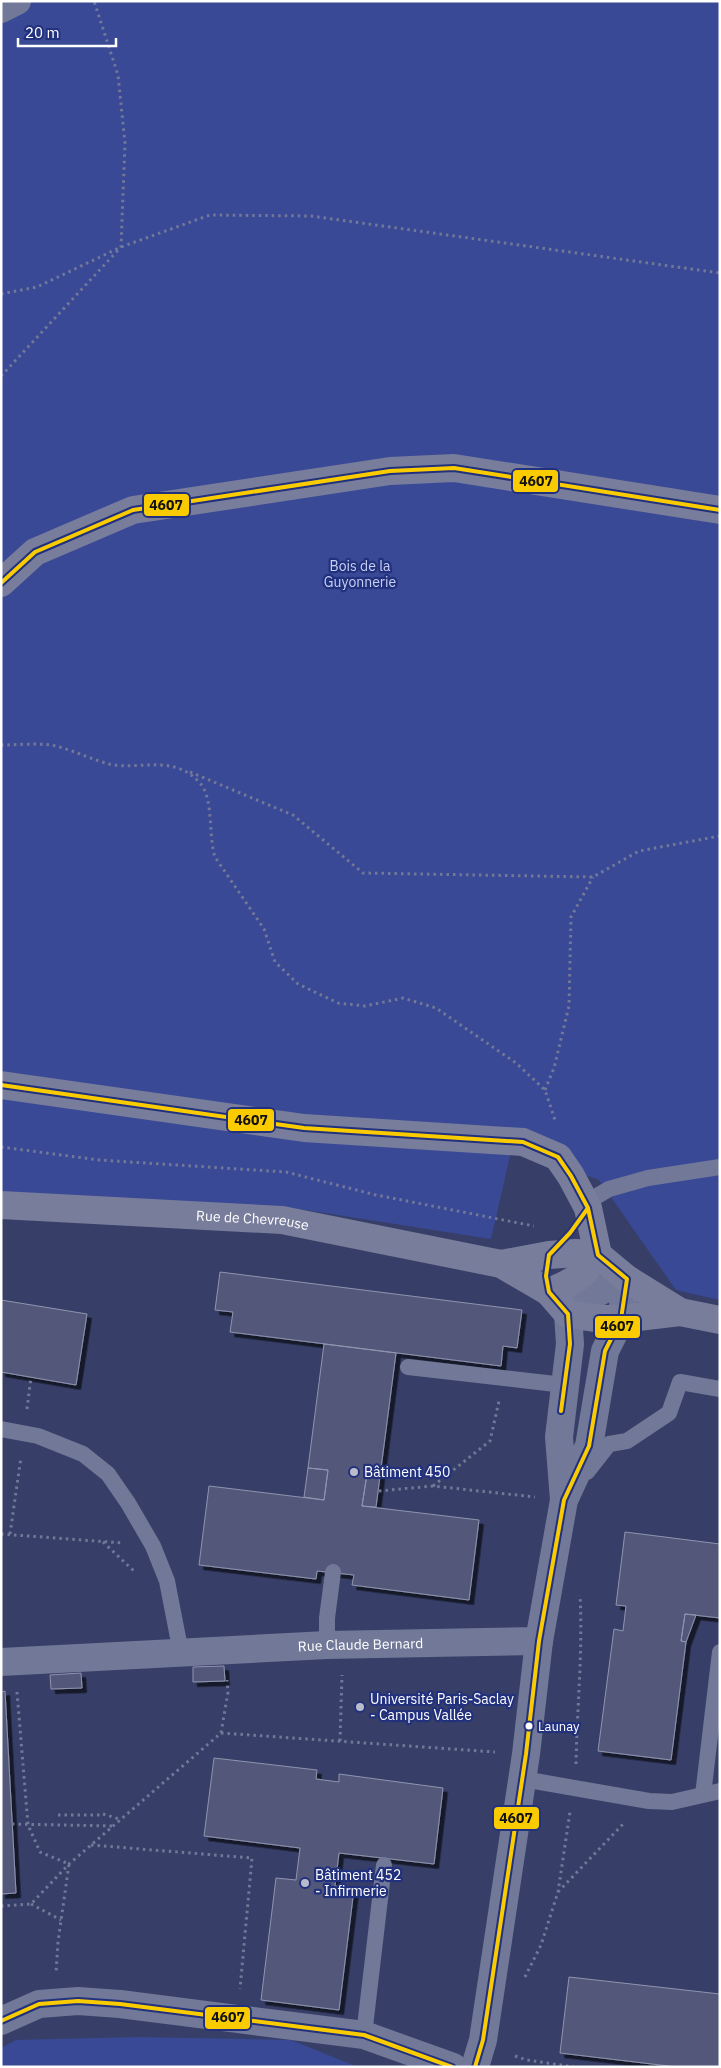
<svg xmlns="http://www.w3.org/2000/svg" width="721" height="2068" font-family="'IBM Plex Sans',sans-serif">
<defs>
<filter id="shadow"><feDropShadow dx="4.5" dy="4.5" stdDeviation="0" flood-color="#0009"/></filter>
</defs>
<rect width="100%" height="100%" fill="#373f68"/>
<path fill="#394996" d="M1,1h719v1299l-44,-10 -77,-110 -87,-33 -21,92 -192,-30 -298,-15z
M137,2037l154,3 67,27h-357v-19l15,-8z"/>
<path fill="#52597a" stroke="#8f94ae" filter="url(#shadow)" d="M220,1272l302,38 -5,38 -14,-2 -2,20 -271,-34 3,-20 -18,-2z
M1,1300l86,14 -11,71 -75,-13z
M324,1344l72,9 -16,123 -13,-2 -5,32 117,14 -10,80 -117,-15 2,-10 -37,-4 -1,8 -117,-14 10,-79 115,14 4,-30 -20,-2z
M308,1468l20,2 -4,30 -20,-3z
M367,1474l13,2 -4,31 -14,-1z
M625,1532l95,12v74l-35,-4 -4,27 5,1 -15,118 -73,-9 16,-122 9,2 3,-25 -10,-1z
M685,1614l11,1 -10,27 -5,-1z
M224,1666l1,15 -32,1v-15z
M81,1673l1,15 -31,1 -1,-14z
M5,1691l11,202 -15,1v-202z
M214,1758l103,12 -1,9 23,3v-8l104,14 -9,76 -95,-11 -4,33 19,3 -15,121 -78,-10 15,-122 20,2 4,-32 -96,-12z
M569,1977l151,17v73h-43l-117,-14z"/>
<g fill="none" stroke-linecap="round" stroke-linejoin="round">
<path stroke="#727897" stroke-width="3" stroke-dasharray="2.5 4" stroke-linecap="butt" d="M1,294l36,-7 84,-40 89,-32 101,1 409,57
M1,376l120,-129 4,-104 -7,-68 -24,-74
M1,745c16,0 34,-2 50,0 20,4 39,14 58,19 31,7 64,-11 91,19 14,16 8,52 15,74l49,72 11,33 23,22 40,19 27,3 38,-8 33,10 80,55 29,27 11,33
M190,772l103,43 70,58 230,4 46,-26 81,-15
M545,1090l9,-22 15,-62 2,-89 22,-40
M1,1147l98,13 187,12 90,23 158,31
M27,1409l4,-32
M433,1486l57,-45 9,-40
M379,1491l54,-5 102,11
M1,1534l122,9
M10,1534l11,-77
M103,1542l32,30
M17,1692l11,133 12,27 29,12 -11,78 -2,31
M221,1733l274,19
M340,1741l2,-66
M576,1764c1,-57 7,-113 4,-169
M103,1814l16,5
M58,1815h42
M12,1824l100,2
M91,1845l161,13 -12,131
M558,1892l67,-70
M31,1904l30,16
M1,1906l30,-2 38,-40 152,-131 7,-41 -1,-12
M525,1977l16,-32 17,-53 12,-80
M515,2056l12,4 47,7"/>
<path stroke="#727897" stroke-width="16" d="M585,1203l24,-14 39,-11 72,-11
M408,1367l156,18
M1,1429l37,7 45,18 25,20 20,29 25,43 14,35 14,72
M587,1472l22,-28 18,-3 42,-28 11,-31 40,7
M327,1645v-27l6,-46
M523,1779l126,22 23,1 48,-11
M703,1795l17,-143
M364,2035l20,-170"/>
<g stroke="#727897" stroke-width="28">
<path d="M1,9l16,-8"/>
<path id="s1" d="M1,1662l326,-17 212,-4"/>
<path d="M1,2021l38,-17 39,-3 42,3 244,31 89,32"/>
<path d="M475,2067l8,-27 43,-286 13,-113 25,-141 -5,-63 11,-93 -2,-30c19,-15 36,-27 59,-35l-6,40 -16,32 -16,95 -25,54"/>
</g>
<g stroke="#787d9b" stroke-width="28">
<path d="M1,583l34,-31 98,-42 257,-39 64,-3 266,42"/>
<path d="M1,1085l303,43 219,14 35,15 13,19 17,32 10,47c-15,22 -25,27 -49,37"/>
<path id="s2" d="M1,1205l281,15 219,44 48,28 19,22 33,5h20l59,-7 40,8"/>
<path d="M501,1264l48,-9 27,-2 22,2 29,24 53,33"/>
</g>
<defs>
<path id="bus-1" d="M1,583l34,-31 98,-42 257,-39 64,-3 266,42
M1,1085l303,43 219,14 35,15 13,19 17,32 10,47 29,24 -6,40 -16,32 -16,95 -25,54 -25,141 -13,113 -43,286 -8,27
M561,1411l9,-67 -2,-30 -19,-22 -3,-16 3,-21 21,-22 18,-25
M1,2021l38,-17 39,-3 42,3 244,31 88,32"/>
</defs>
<use href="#bus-1" stroke="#22317d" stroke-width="8"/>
<use href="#bus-1" stroke="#facc00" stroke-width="4"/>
</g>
<g fill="#b9bcca" stroke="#22317d" stroke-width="2">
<circle cx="354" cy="1472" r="5"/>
<circle cx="360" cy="1707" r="5"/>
<circle cx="305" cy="1883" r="5"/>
</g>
<circle fill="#fff" stroke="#22317d" stroke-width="2" cx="529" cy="1726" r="4.5"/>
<g text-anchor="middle" stroke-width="4.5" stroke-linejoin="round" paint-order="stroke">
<g font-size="13" fill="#fff" stroke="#22317d" text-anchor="start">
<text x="538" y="1731">Launay</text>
</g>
<g font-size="14" fill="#c9d1f5" stroke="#22317d">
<text x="360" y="571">Bois de la<tspan x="360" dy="16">Guyonnerie</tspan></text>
</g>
<g font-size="14" fill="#fff" stroke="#22317d">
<text dy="5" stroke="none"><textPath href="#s2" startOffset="252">Rue de Chevreuse</textPath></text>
<text dy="5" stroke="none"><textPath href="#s1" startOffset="360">Rue Claude Bernard</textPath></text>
</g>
<g font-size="14" fill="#fff" stroke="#22317d" text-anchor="start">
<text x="364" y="1477">Bâtiment 450</text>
<text x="370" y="1704">Université Paris-Saclay<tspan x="370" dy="16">- Campus Vallée</tspan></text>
<text x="315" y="1880">Bâtiment 452<tspan x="315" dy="16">- Infirmerie</tspan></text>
</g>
</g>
<g stroke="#22317d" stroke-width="2">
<rect x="512" y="469" width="47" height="24" rx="5" fill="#facc00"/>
<rect x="143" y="493" width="47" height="24" rx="5" fill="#facc00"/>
<rect x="227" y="1108" width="48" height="24" rx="5" fill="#facc00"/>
<rect x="594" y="1315" width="47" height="24" rx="5" fill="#facc00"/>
<rect x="493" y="1806" width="47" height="24" rx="5" fill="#facc00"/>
<rect x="204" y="2006" width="47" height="24" rx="5" fill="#facc00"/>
</g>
<g font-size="14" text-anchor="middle" font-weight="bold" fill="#111">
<text x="536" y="486">4607</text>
<text x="166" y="510">4607</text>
<text x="251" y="1125">4607</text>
<text x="617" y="1331">4607</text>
<text x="516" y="1823">4607</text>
<text x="228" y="2022">4607</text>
</g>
<rect width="721" height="2068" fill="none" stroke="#ffffff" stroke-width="5"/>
<path d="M18 38v8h98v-8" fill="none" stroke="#ffffff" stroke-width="2.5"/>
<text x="25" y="38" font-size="15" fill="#ffffff" stroke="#22317d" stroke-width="4" paint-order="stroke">20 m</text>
</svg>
